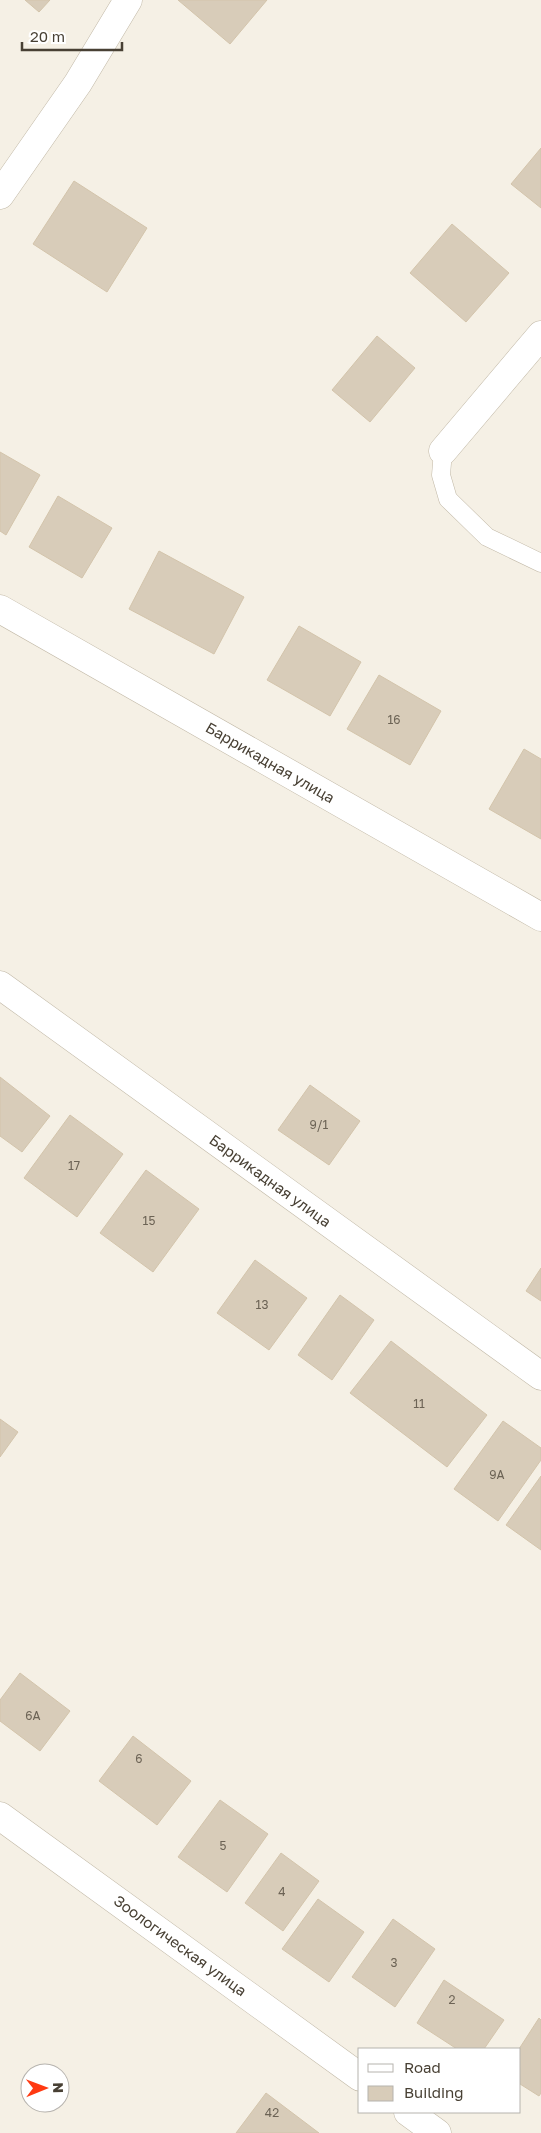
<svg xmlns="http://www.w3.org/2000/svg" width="541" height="2133" font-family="'Golos Text',sans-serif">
<rect width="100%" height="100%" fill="#f5f0e5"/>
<path fill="#d8ccb9" stroke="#d3c4ab" d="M25,0h25l-11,12z
M178,0h89l-37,44z
M541,148v60l-30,-24z
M74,181l73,47 -40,64 -74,-48z
M452,224l57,49 -43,49 -56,-49z
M377,336l38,32 -45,54 -38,-32z
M0,452l40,23 -34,60 -6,-4z
M58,496l54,32 -30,50 -53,-31z
M159,551l85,46 -30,57 -85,-45z
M299,626l62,36 -31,54 -63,-36z
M379,675l62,36 -31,54 -63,-36z
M524,749l17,10v80l-52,-30z
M0,1077l50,39 -28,36 -22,-16z
M310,1085l50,36 -31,44 -51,-35z
M70,1115l53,39 -46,63 -53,-39z
M146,1170l53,39 -46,63 -53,-39z
M255,1260l52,38 -38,52 -52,-37z
M541,1268v33l-15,-10z
M340,1295l34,25 -42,60 -34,-25z
M391,1341l96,74 -40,52 -97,-74z
M0,1419l18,13 -18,25z
M503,1421l38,27v12l-43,61 -44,-32z
M541,1476v74l-35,-25z
M20,1673l50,38 -30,40 -40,-30v-21z
M133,1736l58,45 -34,44 -58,-44z
M220,1800l48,34 -41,58 -49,-35z
M281,1853l38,28 -36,50 -38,-28z
M318,1899l46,33 -35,50 -47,-33z
M393,1919l42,30 -40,58 -43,-30z
M444,1980l60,40 -20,29h-27l-40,-26z
M539,2018l2,2v73l-2,3 -19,-12 -1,-35z
M266,2093l53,40h-83z"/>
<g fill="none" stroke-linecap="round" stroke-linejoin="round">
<defs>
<path id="service" d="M443,451l-2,24 7,24 39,38 54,26"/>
<path id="minor" d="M0,195l78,-112 50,-83
M443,451l98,-116
M0,609l541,308
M0,985l541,391
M0,1816l360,261
M408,2112l29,21"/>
</defs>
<use href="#service" stroke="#c1b8a6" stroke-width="19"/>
<use href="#minor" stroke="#c1b8a6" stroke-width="29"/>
<use href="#service" stroke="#fff" stroke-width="18"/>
<use href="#minor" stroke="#fff" stroke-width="28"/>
</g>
<g text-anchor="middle" stroke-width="4" stroke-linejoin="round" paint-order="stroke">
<g font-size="12" fill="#6c6355">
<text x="394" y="724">16</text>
<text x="319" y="1129">9/1</text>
<text x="74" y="1170">17</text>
<text x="149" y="1225">15</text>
<text x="262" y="1309">13</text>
<text x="419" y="1408">11</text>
<text x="497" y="1479">9А</text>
<text x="33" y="1720">6А</text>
<text x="139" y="1763">6</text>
<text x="223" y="1850">5</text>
<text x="282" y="1896">4</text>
<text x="394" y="1967">3</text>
<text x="452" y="2004">2</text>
<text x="272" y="2117">42</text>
</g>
<g font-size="15" fill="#484034" stroke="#fff">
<text transform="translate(270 763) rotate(30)" y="5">Баррикадная улица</text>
<text transform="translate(270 1181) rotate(36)" y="5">Баррикадная улица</text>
<text transform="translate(180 1946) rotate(36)" y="5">Зоологическая улица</text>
</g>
</g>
<rect x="358" y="2048" width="162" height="65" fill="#ffffff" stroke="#b6b3ae"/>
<rect x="368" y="2064" width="25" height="8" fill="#ffffff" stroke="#b6b3ae"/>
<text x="404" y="2073" font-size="15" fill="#484034">Road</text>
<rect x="368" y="2086" width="25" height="15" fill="#d8ccb9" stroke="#b6b3ae"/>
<text x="404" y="2098" font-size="15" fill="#484034">Building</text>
<g transform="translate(45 2088) rotate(89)"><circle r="24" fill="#ffffff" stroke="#b6b3ae"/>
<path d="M0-4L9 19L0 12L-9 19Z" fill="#ff3911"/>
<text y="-8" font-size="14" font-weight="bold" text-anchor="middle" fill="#484034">N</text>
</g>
<path d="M22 42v8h100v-8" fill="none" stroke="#484034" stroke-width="2.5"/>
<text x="30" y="42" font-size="15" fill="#484034" stroke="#ffffff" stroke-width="4" paint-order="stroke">20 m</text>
</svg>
